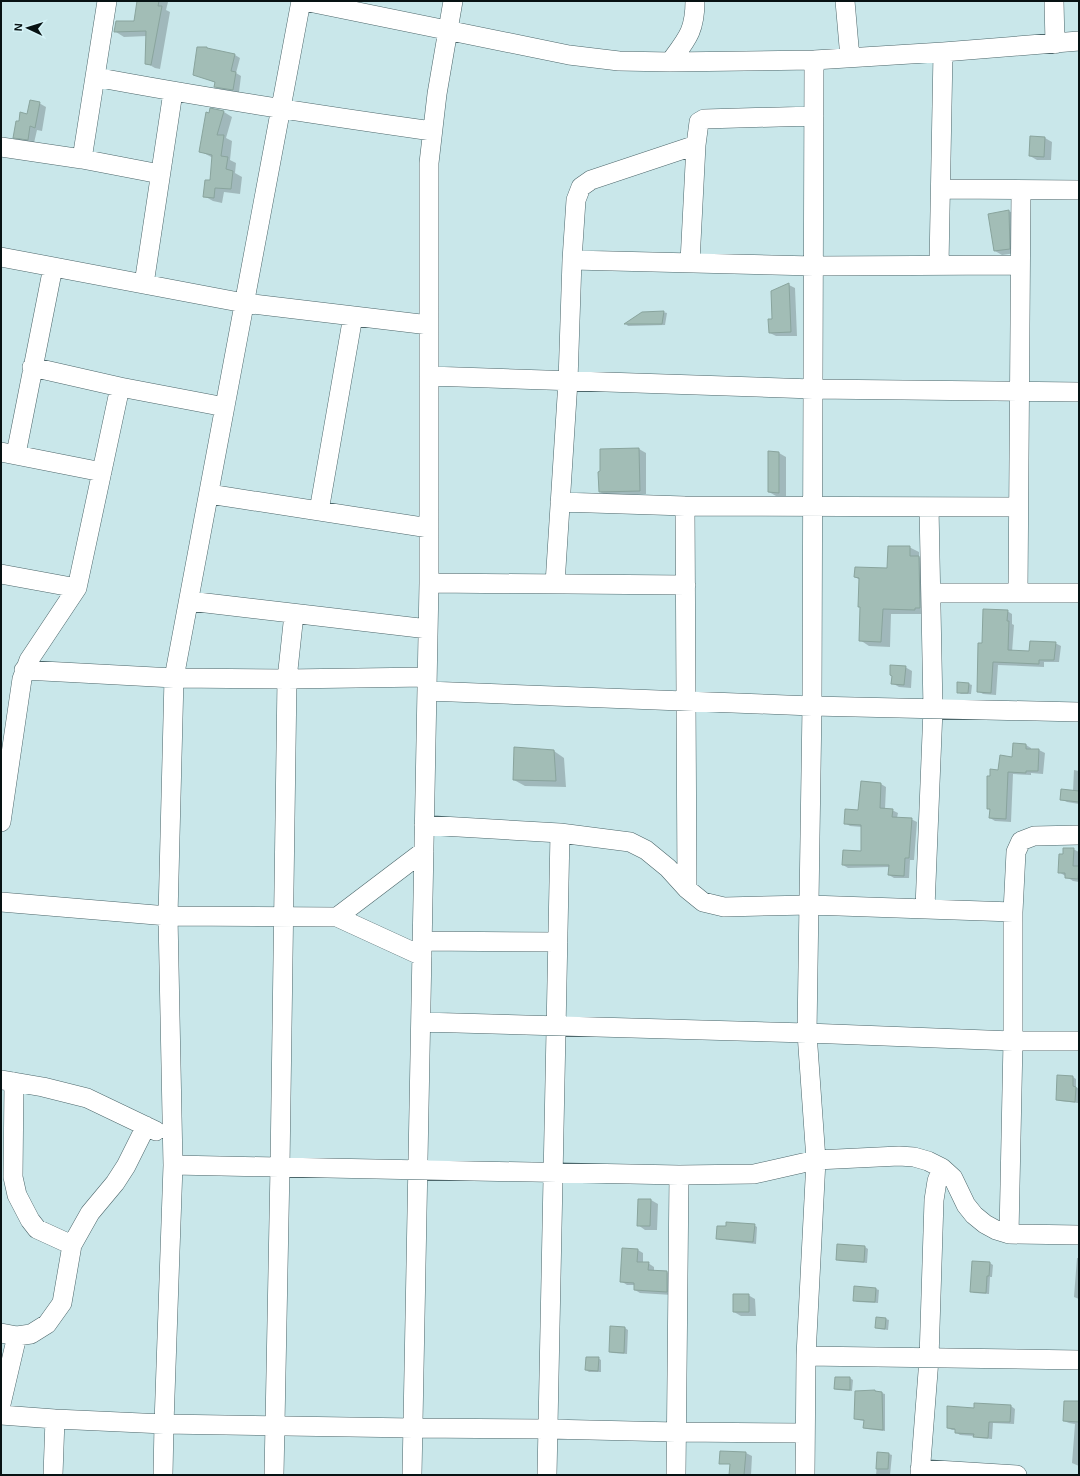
<svg xmlns="http://www.w3.org/2000/svg" width="1080" height="1476" font-family="Arial,sans-serif">
<rect width="100%" height="100%" fill="#c9e7ea"/>
<path fill="#0003" d="M138,1l30,1 -2,8 4,2 -10,57 -5,-1 -9,-5 1,-27 -23,1 -8,-5 19,-10z
M235,55l5,3 -4,15 5,3 -2,16 -19,-3 -5,-3 1,-3 -22,-9z
M39,103l7,4 -4,24 -5,-1 -3,13 -13,-2 -7,-4 14,-22z
M224,112l8,5 -6,21 6,3 -2,19 6,3 -1,10 7,4 -2,17 -16,-2 -2,11 -9,-2 -9,-5 7,-14 2,-24 -13,-7z
M1045,138l7,4 -1,18h-14l-7,-4z
M1009,211l7,4v38l-14,2 -7,-4 -6,-36z
M789,285l6,3 2,48h-21l-6,-3 3,-13 -1,-28z
M663,312l4,1 -2,12 -37,1 -2,-2 15,-10z
M639,449l7,4v41l-39,2 -7,-4z
M779,453l7,4v39h-10l-7,-4z
M909,547l10,5v5l9,5 -4,52h-33l-1,33 -21,-1 -9,-6 1,-32 -2,-2 1,-26 -5,-3 33,-8z
M1007,611l5,3v10l2,1 -2,27h18l25,-9 6,3 -2,16h-15v5l-46,-2 -2,30 -13,-1 -5,-3 5,-47z
M905,667l7,4 -1,17 -12,-1 -7,-4 1,-7z
M969,684l3,1 -1,9h-10l-3,-2z
M1026,745l5,3v2h8l6,3 -2,21 -12,-1v2l-18,-1 -2,48 -16,-1 -5,-3v-8l-2,-2 3,-31 8,-6z
M554,751l10,7 2,29 -41,-1 -11,-6z
M1074,770l5,1v33l-12,-2 -6,-3 12,-8z
M862,782l19,2 5,3 -1,22 7,1 6,3 -1,5 14,1 6,3 -3,38h-4l-1,18h-15l-5,-3v-8l-41,1 -5,-3 19,-13v-25l-12,-1 -5,-3 14,-12z
M1073,849l6,3v30l-6,-1 -14,-9 5,-17z
M1058,1076l15,1 3,2v8l3,2 -1,14 -18,-2 -3,-1z
M651,1200l7,4 -1,26h-12l-7,-5z
M754,1225l3,2 -1,17 -36,-4 -3,-2z
M865,1247l3,2 -1,14 -27,-2 -3,-2z
M638,1250l5,3v10h5l6,4v5h13l6,4 -1,19 -32,-2 -5,-3v-5h-8l-6,-4z
M1077,1258h2v41l-5,-2z
M990,1263l3,2 -1,12h-2l-1,17 -15,-1 -3,-2z
M855,1287l21,2 3,1 -1,13 -21,-1 -3,-2z
M748,1295l7,4 1,17h-15l-7,-4z
M886,1319l3,1 -1,10 -9,-1 -3,-2z
M625,1328l3,2 -1,24 -14,-1 -3,-1z
M598,1358l3,2v12h-12l-3,-2z
M850,1378l3,2 -1,11 -14,-1 -3,-1z
M875,1391l10,3v37l-18,-2 -3,-1 1,-7 -7,-1 -3,-2z
M1079,1402v64l-7,-3 3,-39 -6,-1 -5,-2z
M1011,1406l4,3 -1,15 -21,-1 -1,16 -14,-1 -4,-2 -14,-1 -4,-3v-2h-4l-4,-2 27,-19z
M746,1453l6,3 -1,19 -9,-1z
M878,1453l11,1 3,1 -2,20h-14z"/>
<path fill="#a2bdb6" stroke="#89a49d" d="M137,1h22l-1,5h4l-11,59 -6,-1 1,-33 -32,1 2,-11h18z
M197,47h10v1l28,6 -4,17 5,1 -3,18 -19,-3 1,-5 -22,-7z
M30,100l10,2 -5,26 -5,-2 -2,14 -15,-2 3,-17h3l1,-9 7,2z
M210,108l14,3 -7,24h7l-3,21 7,1 -2,12 7,2 -2,18 -16,-1 -1,10 -11,-1 2,-17h5l2,-25 -13,-3 7,-40 3,1z
M1030,136l15,1 -1,20 -15,-1z
M1009,210l1,39 -16,2 -6,-37z
M789,283l2,49 -22,1 -1,-14h4l-1,-28z
M664,311l-2,13h-38l18,-12z
M639,448l1,43 -41,1 -1,-20 2,-1v-22z
M768,451l11,1v41l-11,-1z
M888,546h22v10h9l1,52h-5v2l-32,-1 -2,33 -22,-1 1,-34h-2l1,-29 -5,-1 1,-10 32,1z
M983,609l25,1 -1,11h2l-1,29 21,1 1,-10 26,1 -2,18h-15v4l-46,-2 -2,31 -14,-1 1,-49h4z
M890,665l16,1 -2,19 -13,-1 1,-8 -2,-1z
M957,682l12,1 -1,10h-11z
M1013,743l13,1v5h13l-1,22h-12v2l-18,-1 -2,47 -17,-1 1,-9h-3v-33h3v-7l8,1 2,-15 12,2z
M514,747l40,3 2,31 -43,-1z
M861,781l20,2 -1,25 13,1 -1,8 20,1 -3,40h-4l-1,18 -16,-1 1,-10h-47l1,-15 18,1v-26l-17,-1 1,-15 13,1z
M1061,789l18,2v11l-19,-2z
M1063,848h11l-1,18h6l-1,13 -13,-1v-5h-7l1,-19h4z
M1057,1075l16,1v10l3,1 -1,15 -19,-2z
M638,1199h13l-1,27h-13z
M726,1222l29,2 -2,18 -37,-3 1,-13h9z
M837,1244l28,2 -1,16 -28,-2z
M622,1248l16,1 -1,13h12l-1,8 19,1v21l-33,-2v-7l-14,-1z
M972,1261l18,1 -1,14h-2l-1,17 -16,-1z
M854,1286l22,2 -1,14 -22,-1z
M733,1294h16v18h-16z
M876,1317l10,1 -1,11 -10,-1z
M610,1326l15,1 -1,26 -15,-1z
M586,1357h13l-1,14 -13,-1z
M835,1377h15v13l-16,-1z
M875,1390v1l7,1 1,38 -20,-2 1,-8 -10,-1 1,-28z
M1064,1401h15v21l-16,-1z
M974,1403l37,2 -1,17h-21l-1,16 -15,-1 1,-3 -19,-1v-4l-8,-1v-22l27,2z
M720,1451l26,1 -2,23h-15l1,-11h-11z
M877,1452l12,1 -1,16h-12z"/>
<g fill="none" stroke-linecap="round" stroke-linejoin="round">
<defs>
<path id="minor" d="M304,1l265,54 50,6 51,1c17,-23 25,-31 25,-61
M845,1l5,57
M1054,1l1,43
M670,62l144,-2 129,-8 136,-11
M95,77c112,21 224,38 337,54
M1,147l81,12 78,15
M82,159l25,-158
M941,189l138,1
M1,257l243,46 185,22
M572,260l242,6 206,-1
M690,262l6,-117 3,-23 5,-3 110,-3
M939,265l4,-213
M144,284l29,-192
M32,367l88,20 105,20
M429,376l384,13 266,3
M1,452l101,20
M16,454l37,-187
M209,494l220,34
M560,502l125,4 333,1
M685,506l2,383
M319,511l34,-195
M1,574l76,14
M429,583l257,2
M555,584l13,-203 4,-121 4,-60 5,-13 10,-7 105,-35
M931,593h148
M1018,593l3,-403
M189,601l239,28
M24,670l150,8 113,1 140,-2
M427,691l385,15 267,6
M1,822l21,-143 7,-19 48,-72 43,-201
M424,825l136,8 70,9 16,8 22,18 19,21 16,13 21,5 86,-2 203,7
M1,902l167,14 169,1 85,39
M925,908l8,-199 -4,-202
M337,917l87,-66
M422,941l136,1
M421,1022l386,11 206,8h66
M2,1080l41,7 44,11 69,33
M14,1082l-1,95 4,18 13,25 7,9 35,16
M173,1165l506,10 75,-1 62,-14 83,-4 15,1 14,4 14,7 11,10 13,27 8,10 11,9 11,6 13,4 70,1
M1009,1234l4,-193v-129l3,-60 5,-11 13,-5 45,-1
M1,1333l16,3
M806,1356l273,4
M1,1404l16,-68 14,-2 16,-10 15,-21 10,-58 18,-32 25,-30 11,-17 20,-40
M1,1415l54,4 109,5 249,4 134,1 129,3 129,1
M920,1469l97,6
M53,1475l2,-56
M163,1475l1,-51 9,-259 -5,-249 6,-238 127,-677
M274,1475l6,-308 7,-488 7,-65
M412,1475l17,-892v-420l8,-69 16,-93
M547,1475l13,-642
M676,1475l3,-300
M805,1475l1,-119 10,-196 -9,-127 5,-327 2,-646
M920,1475l9,-116 5,-159 3,-19 5,-13"/>
</defs>
<use href="#minor" stroke="#4c666a" stroke-width="20"/>
<use href="#minor" stroke="#fff" stroke-width="19"/>
</g>
<rect width="1080" height="1476" fill="none" stroke="#071213" stroke-width="4"/>
<g transform="translate(28 28) rotate(274)" stroke="#d6f4f8" stroke-width="3" paint-order="stroke">
<path d="M0-3L7 15L0 10L-7 15Z" fill="#071213"/>
<text y="-6" font-size="11" font-weight="bold" text-anchor="middle" fill="#071213">N</text>
</g>
</svg>
